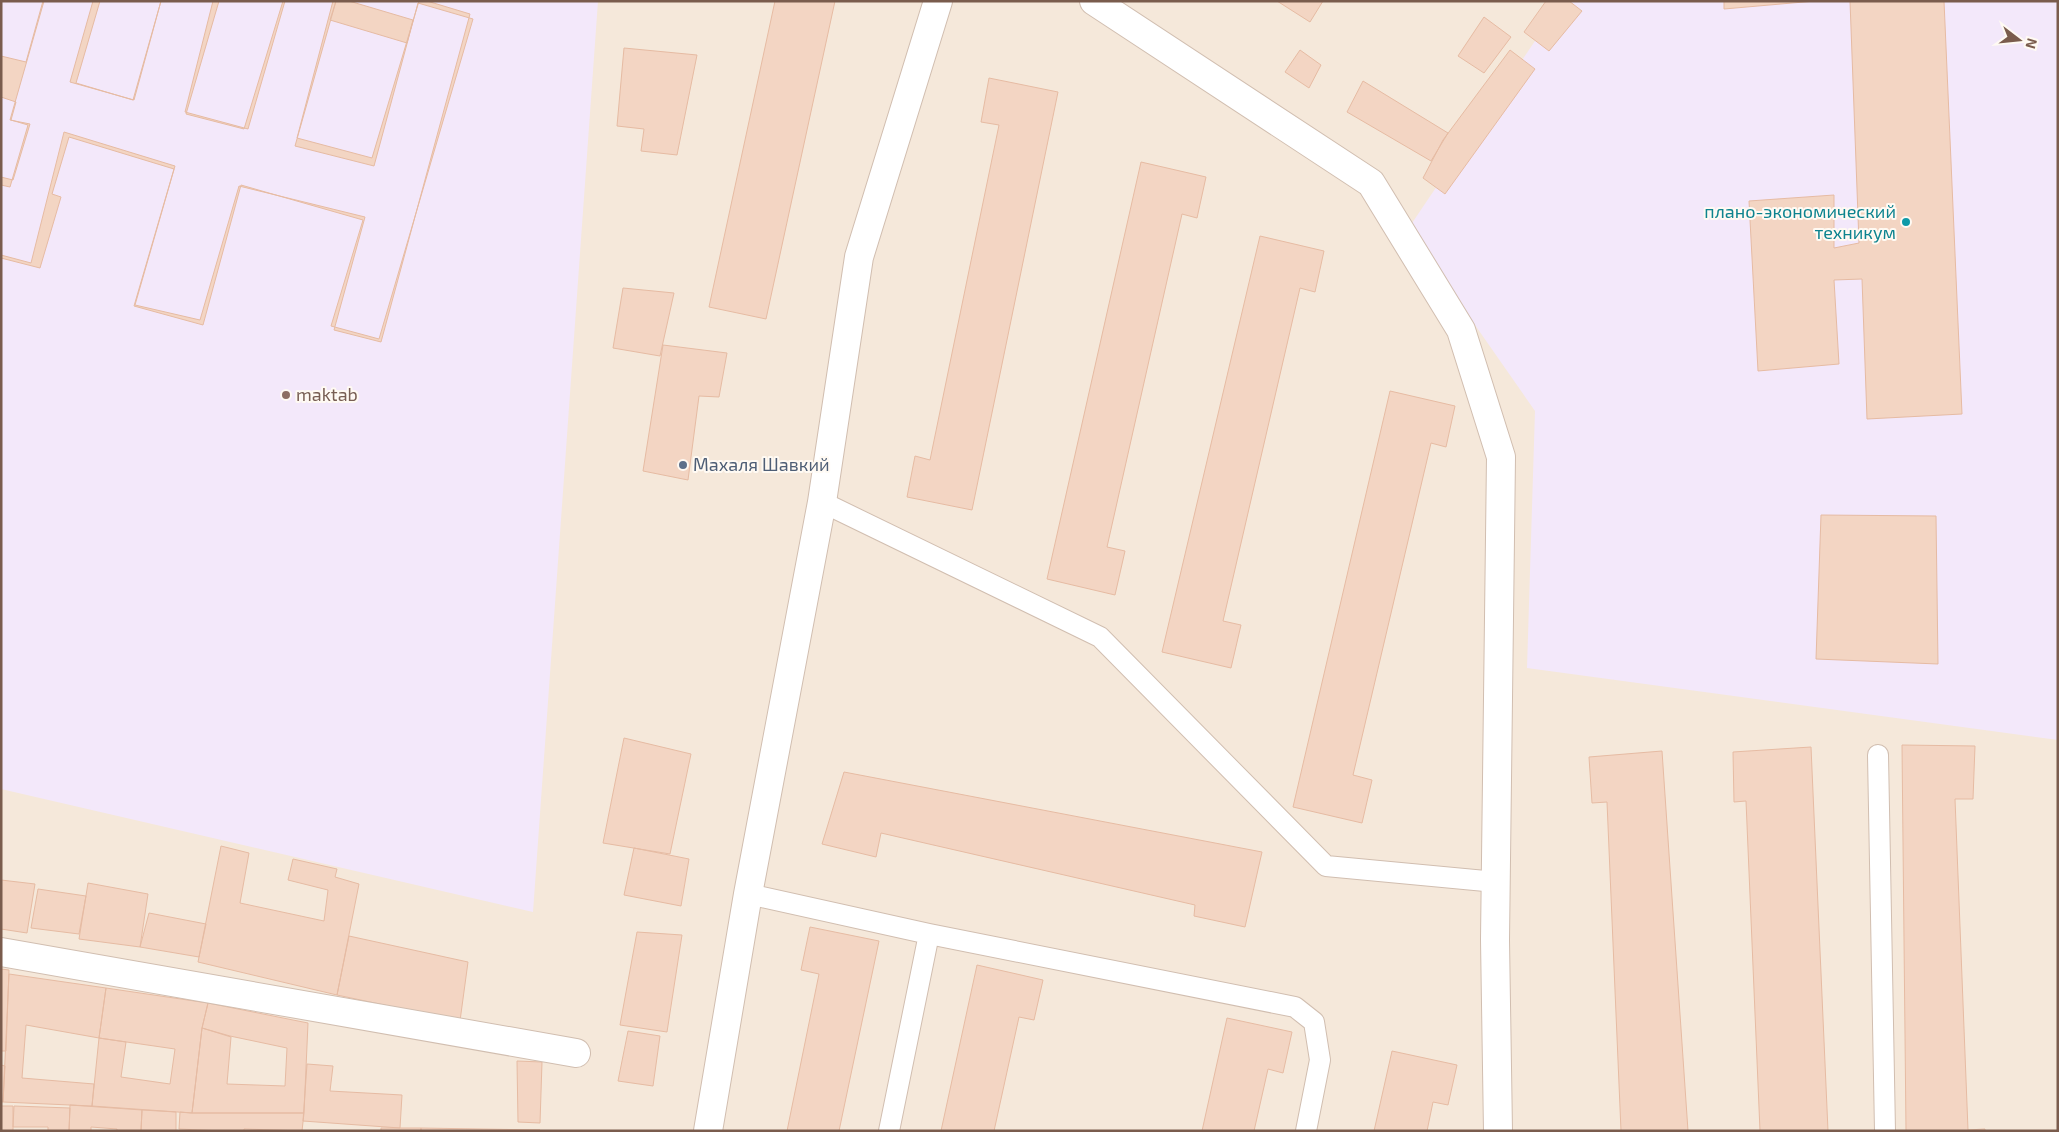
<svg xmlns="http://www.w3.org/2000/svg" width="2059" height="1132" font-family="'Exo 2',sans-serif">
<rect width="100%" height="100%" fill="#fdf6ec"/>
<!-- residential -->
<path fill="#f5e8da" d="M 1,1 L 2058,1 L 2058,1131 L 1,1131 Z"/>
<!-- education -->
<path fill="#f3e8fa" d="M 1,1 L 598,1 L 533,912 L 1,789 Z
M 1562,1 L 2058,1 L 2058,740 L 1527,668 L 1535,411 L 1408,229 Z"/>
<!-- building -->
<path fill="#f3d5c3" stroke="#e6bba3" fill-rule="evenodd" d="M 43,1 L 100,1 L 76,83 L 133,100 L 161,1 L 219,1 L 186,114 L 244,129 L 283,1 L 336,1 L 295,146 L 374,166 L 418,3 L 473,19 L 379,339 L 331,326 L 363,220 L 241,185 L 203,325 L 134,306 L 174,169 L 69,137 L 52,194 L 61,197 L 40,268 L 1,258 L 1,185 L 10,187 L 28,125 L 11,120 L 16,102 L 1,97 L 1,56 L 26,62 Z
M 44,1 L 93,1 L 70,82 L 134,100 L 161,1 L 213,1 L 185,112 L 248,129 L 285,1 L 333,1 L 297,138 L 372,158 L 419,1 L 427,1 L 470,14 L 381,342 L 334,330 L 365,217 L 239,186 L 200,320 L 135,305 L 175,166 L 64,132 L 31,263 L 1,255 L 1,177 L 13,180 L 30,124 L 10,120 Z
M 336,1 L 349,1 L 413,20 L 407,43 L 330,20 Z
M 775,1 L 835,1 L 766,319 L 709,307 Z
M 1277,1 L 1323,1 L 1310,22 Z
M 1546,1 L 1569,1 L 1582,11 L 1549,51 L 1524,32 Z
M 1724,1 L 1815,1 L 1724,9 Z
M 1850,1 L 1944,1 L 1962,414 L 1867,419 L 1862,279 L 1834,280 L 1839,364 L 1758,371 L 1749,201 L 1834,195 L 1834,248 L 1859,243 Z
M 1484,17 L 1511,37 L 1484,73 L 1458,56 Z
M 624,48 L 697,55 L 677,155 L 641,151 L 644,129 L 617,126 Z
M 1300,50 L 1321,65 L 1309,88 L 1285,72 Z
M 1510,50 L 1535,69 L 1445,194 L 1423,178 L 1443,140 Z
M 989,78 L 1058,92 L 972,510 L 907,497 L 915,456 L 930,460 L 999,125 L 981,122 Z
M 1363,81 L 1448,133 L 1431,161 L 1347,112 Z
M 1141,162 L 1206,177 L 1197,218 L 1182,214 L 1107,547 L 1125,551 L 1115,595 L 1047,579 Z
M 1260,236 L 1324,251 L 1315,292 L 1300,288 L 1223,621 L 1241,625 L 1231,668 L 1162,652 Z
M 623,288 L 674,293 L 660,356 L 613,348 Z
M 663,345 L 727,353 L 719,397 L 699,396 L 688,480 L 643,471 Z
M 1390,391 L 1455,406 L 1446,447 L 1431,443 L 1353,775 L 1372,780 L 1362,823 L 1293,807 Z
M 1821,515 L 1936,516 L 1938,664 L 1816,659 Z
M 624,738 L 691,754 L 670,854 L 603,843 Z
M 1902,745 L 1975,746 L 1973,799 L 1955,799 L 1968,1130 L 1985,1129 L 1985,1131 L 1906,1131 Z
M 1811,747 L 1828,1131 L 1760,1131 L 1746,801 L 1734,802 L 1733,752 Z
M 1662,751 L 1688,1131 L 1621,1131 L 1607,802 L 1592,803 L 1589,757 Z
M 844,772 L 1262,852 L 1245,927 L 1194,916 L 1195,905 L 881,833 L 876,857 L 822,844 Z
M 221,846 L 249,853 L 240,903 L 324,921 L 328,890 L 288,880 L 293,859 L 337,869 L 335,877 L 359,884 L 337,995 L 198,962 Z
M 634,848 L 689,859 L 681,906 L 624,895 Z
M 1,880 L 35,884 L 27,933 L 1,929 Z
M 88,883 L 148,894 L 140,947 L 79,939 Z
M 38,889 L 86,896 L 79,934 L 31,928 Z
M 149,913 L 206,924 L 199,957 L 140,947 Z
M 810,927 L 879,941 L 839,1131 L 787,1131 L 819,974 L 801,970 Z
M 637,932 L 682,935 L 667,1032 L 620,1025 Z
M 349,936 L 468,962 L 460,1021 L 337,995 Z
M 977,965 L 1043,980 L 1034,1020 L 1019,1017 L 994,1131 L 941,1131 Z
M 1,969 L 9,970 L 6,1051 L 1,1051 Z
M 9,974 L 106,988 L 99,1038 L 26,1025 L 22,1078 L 94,1084 L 92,1106 L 3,1102 Z
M 106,988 L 208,1003 L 202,1028 L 192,1113 L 92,1106 L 99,1038 L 126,1042 L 121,1077 L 170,1084 L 175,1049 L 99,1038 Z
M 208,1003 L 308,1023 L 304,1113 L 192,1113 L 202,1028 ZM 202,1028 L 230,1036 L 287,1048 L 285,1086 L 227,1084 L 231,1037 Z
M 1227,1018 L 1292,1032 L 1283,1073 L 1268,1069 L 1254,1131 L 1202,1131 Z
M 628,1031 L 660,1036 L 653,1086 L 618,1081 Z
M 1392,1051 L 1457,1065 L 1448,1105 L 1433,1102 L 1427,1131 L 1374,1131 Z
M 517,1061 L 542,1062 L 540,1123 L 518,1122 Z
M 307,1064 L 333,1066 L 330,1091 L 402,1095 L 400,1128 L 303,1121 Z
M 1,1065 L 5,1066 L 3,1102 L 1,1102 Z
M 70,1105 L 142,1110 L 141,1131 L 117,1131 L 117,1129 L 91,1127 L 91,1131 L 69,1131 Z
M 1,1106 L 13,1106 L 13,1131 L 1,1131 Z
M 14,1106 L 70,1108 L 69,1131 L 48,1131 L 48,1127 L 13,1127 Z
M 142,1110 L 176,1112 L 176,1131 L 141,1131 Z
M 180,1112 L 192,1113 L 304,1113 L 302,1131 L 244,1129 L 244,1131 L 222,1131 L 179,1129 Z
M 381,1128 L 421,1128 L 421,1131 L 381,1131 Z
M 421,1128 L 540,1130 L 421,1131 Z"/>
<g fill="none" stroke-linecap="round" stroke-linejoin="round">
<!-- service casing -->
<g stroke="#d1beb0" stroke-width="22">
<path id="service" d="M 822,502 L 1100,637 L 1326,866 L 1496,882
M 1878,755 L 1885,1131
M 748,894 L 929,934 L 1295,1007 L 1314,1022 L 1320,1060 L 1306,1131
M 889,1131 L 929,934"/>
</g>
<!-- minor casing -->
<g stroke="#d1beb0" stroke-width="30">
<path id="minor" d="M 1094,1 L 1371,183 L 1461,330 L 1501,457 L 1495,940 L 1498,1131
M 1,952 L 576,1053
M 708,1131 L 748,894 L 822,502 L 859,257 L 938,1"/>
</g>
<!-- service -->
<use href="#service" stroke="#fff" stroke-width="20"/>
<!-- minor -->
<use href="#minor" stroke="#fff" stroke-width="28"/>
</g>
<!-- markers -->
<circle fill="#0f9aa8" stroke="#fffaf3" stroke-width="2" cx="1906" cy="222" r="5"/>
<circle fill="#8d6e63" stroke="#fffaf3" stroke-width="2" cx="286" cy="395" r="5"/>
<circle fill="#5c6f8a" stroke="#fffaf3" stroke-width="2" cx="683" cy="465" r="5"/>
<g text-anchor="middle" stroke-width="4" stroke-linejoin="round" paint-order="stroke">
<!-- culture labels -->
<g font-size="18" fill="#0d838f" stroke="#fffaf3" text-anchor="end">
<text x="1896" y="218">плано-экономический<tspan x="1896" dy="21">техникум</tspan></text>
</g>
<!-- education labels -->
<g font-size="18" fill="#785e54" stroke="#fffaf3" text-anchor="start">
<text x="296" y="401">maktab</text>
</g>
<!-- service labels -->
<g font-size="18" fill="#4e5e75" stroke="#fffaf3" text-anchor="start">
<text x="693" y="471">Махаля Шавкий</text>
</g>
</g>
<!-- border -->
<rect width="2059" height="1132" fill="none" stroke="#7a5c4d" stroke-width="5"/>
<!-- north arrow -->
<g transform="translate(2019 40) rotate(106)" stroke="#fffaf3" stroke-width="4" paint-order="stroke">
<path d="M0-4L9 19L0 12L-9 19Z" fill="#7a5c4d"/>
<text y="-8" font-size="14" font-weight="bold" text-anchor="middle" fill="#7a5c4d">N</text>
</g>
</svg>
